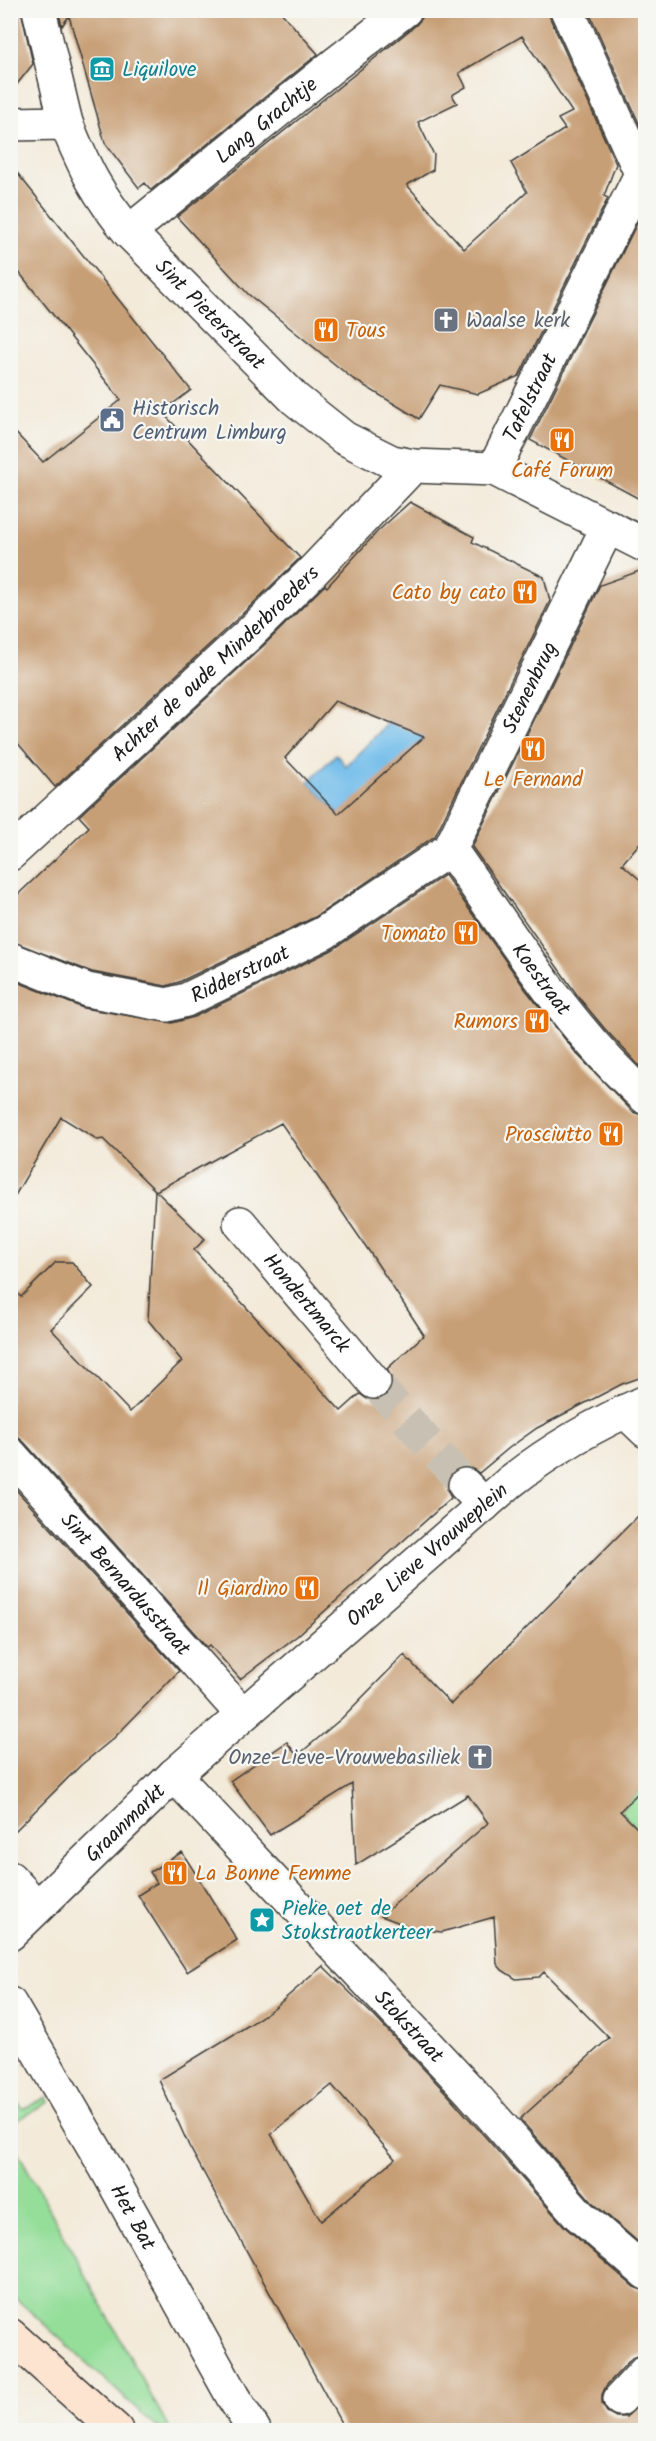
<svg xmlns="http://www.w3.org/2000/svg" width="656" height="2441" font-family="Kalam,sans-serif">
<rect width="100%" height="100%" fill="#f6f6f2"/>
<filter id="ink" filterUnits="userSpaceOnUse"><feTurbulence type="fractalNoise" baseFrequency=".0167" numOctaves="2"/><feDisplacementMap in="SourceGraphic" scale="12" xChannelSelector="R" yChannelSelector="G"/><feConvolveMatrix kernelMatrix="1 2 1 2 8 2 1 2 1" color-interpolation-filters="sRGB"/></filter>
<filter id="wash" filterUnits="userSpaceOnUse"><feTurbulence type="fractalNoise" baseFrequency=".008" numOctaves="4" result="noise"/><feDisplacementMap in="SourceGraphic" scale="24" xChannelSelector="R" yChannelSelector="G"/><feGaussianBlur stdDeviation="1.35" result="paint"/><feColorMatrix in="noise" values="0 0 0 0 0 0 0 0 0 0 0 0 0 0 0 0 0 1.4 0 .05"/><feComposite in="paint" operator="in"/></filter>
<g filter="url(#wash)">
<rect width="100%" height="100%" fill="#f3ead9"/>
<!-- green -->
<path fill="#94de9a" stroke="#587d5b" stroke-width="1.5" d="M 645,1786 L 645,1836 L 620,1811 Z
M 11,2094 L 23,2109 L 47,2097 L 49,2102 L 11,2124 Z
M 11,2139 L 170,2430 L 160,2430 L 11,2294 Z"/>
<!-- water -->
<path fill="#70bcea" stroke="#466c83" stroke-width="1.5" d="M 399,712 L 439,729 L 339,814 L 308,782 L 336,754 L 346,766 Z"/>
<g id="blocks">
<!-- building -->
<path fill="#c79f76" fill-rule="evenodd" d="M 10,10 L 21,10 L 33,64 L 10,93 Z
M 58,10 L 279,10 L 318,54 L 151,190 L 145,183 L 139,188 L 105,143 L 69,16 L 62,26 Z
M 423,10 L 549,10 L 550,18 L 616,164 L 604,196 L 608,198 L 519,376 L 478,394 L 440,385 L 419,419 L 353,379 L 248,294 L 177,217 L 416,25 L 422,18 ZM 522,36 L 572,112 L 558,119 L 565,129 L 511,163 L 527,192 L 464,249 L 407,185 L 433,170 L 434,155 L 418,122 L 457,103 L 452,95 L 466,87 L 459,73 Z
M 588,10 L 645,10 L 645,129 L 643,132 Z
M 10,164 L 191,390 L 162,412 L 300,558 L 236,620 L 55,787 L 10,734 L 10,427 L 43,462 L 121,400 L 10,261 Z
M 641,215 L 645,217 L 645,502 L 530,440 Z
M 410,502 L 474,537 L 472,542 L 544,577 L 550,601 L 435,836 L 315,917 L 179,982 L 166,986 L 92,972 L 10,941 L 10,902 L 89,827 L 79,816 L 262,647 L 325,585 L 327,587 L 378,531 ZM 335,701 L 424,737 L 338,814 L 285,758 Z
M 645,569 L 645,837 L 622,864 L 645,884 L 645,1072 L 605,1029 L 580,999 L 472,847 L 600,585 Z
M 445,875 L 526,990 L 576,1053 L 633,1112 L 645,1116 L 645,1376 L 622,1384 L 537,1428 L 509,1448 L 479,1473 L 470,1467 L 460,1467 L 453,1471 L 447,1480 L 447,1490 L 451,1498 L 297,1636 L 240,1679 L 210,1645 L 207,1647 L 24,1442 L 16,1436 L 10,1436 L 10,1286 L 21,1297 L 56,1262 L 72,1262 L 93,1287 L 51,1329 L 130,1412 L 182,1361 L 148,1320 L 155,1190 L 205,1239 L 194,1250 L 341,1411 L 360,1394 L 367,1399 L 377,1400 L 386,1396 L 391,1389 L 392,1379 L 387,1369 L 424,1335 L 371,1254 L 281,1123 L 156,1191 L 103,1139 L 98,1140 L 61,1117 L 10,1204 L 10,979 L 83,1008 L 172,1023 L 194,1017 L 332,950 Z
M 10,1483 L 179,1671 L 114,1738 L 81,1765 L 10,1836 Z
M 645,1509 L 645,1786 L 620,1811 L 645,1836 L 645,2248 L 592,2202 L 520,2119 L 609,2038 L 544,1972 L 539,1977 L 516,1979 L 502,1970 L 497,1964 L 494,1917 L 442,1932 L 416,1929 L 381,1916 L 488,1823 L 468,1795 L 356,1865 L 352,1784 L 270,1835 L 230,1781 L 287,1742 L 297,1756 L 342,1718 L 404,1655 L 451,1704 Z
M 182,1852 L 237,1940 L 187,1972 L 138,1895 L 157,1883 L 150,1872 Z
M 323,1966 L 375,2017 L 449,2096 L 565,2227 L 634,2287 L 645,2291 L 645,2353 L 632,2358 L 606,2386 L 602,2395 L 602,2404 L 607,2412 L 616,2417 L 626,2417 L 645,2399 L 645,2430 L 345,2430 L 189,2146 L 159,2080 L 249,2025 L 274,2008 ZM 332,2085 L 395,2159 L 321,2221 L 271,2134 Z"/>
</g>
</g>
<g filter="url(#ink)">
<use href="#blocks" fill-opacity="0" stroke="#3c3b38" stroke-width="1.5"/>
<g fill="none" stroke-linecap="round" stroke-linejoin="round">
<!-- pedestrian-tunnel -->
<path stroke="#c8c1b3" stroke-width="33" stroke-dasharray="33 16" stroke-linecap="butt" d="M 374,1382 L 465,1485"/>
<!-- pedestrian casing -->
<g stroke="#3c3b38" stroke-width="36">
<g id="pedestrian">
<path d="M 567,10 L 640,171"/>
<path id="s1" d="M 129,232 L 334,65 L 405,10"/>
<path id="s2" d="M 494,469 L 646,164"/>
<path id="s3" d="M 450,849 L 608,526"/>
<path id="s4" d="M 450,849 C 511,934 567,1028 646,1098"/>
<path id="s5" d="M 10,959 L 87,990 L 167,1005 L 186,1000 L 324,933 L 450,849"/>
<path id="s6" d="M 240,1223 L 374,1382"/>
<path d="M 625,1411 L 646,1431"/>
<path id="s7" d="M 10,1454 L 242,1714"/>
<path d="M 465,1485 L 484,1505"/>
<path id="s8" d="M 174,1775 L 472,2093 L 579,2215 L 646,2273"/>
<path d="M 10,1878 L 37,1907"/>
<path d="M 620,2399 L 646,2371"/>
</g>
</g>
<!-- minor casing -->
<g stroke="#3c3b38" stroke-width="36">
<g id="minor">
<path d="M 39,10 L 66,123"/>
<path id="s9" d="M 10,854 L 249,634 L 312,572 L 413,466"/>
<path id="s10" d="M 10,1934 L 174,1775 L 510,1482 C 552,1449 597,1423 646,1402"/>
<path id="s11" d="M 10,2004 L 106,2168 L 233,2397 L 254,2430"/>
</g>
</g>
<!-- tertiary casing -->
<g stroke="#3c3b38" stroke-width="36">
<g id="tertiary">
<path id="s12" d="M 10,124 L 66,123 C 85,169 97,194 129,232 L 295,399 L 344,438 L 392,462 L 413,466 L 494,469 L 646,546"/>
</g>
</g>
<!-- secondary casing -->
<g stroke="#3c3b38" stroke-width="36">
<path id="secondary" d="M 10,2335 L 116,2430"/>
</g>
<!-- pedestrian -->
<use href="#pedestrian" stroke="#fff" stroke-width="33"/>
<!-- minor -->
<use href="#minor" stroke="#fff" stroke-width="33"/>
<!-- tertiary -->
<use href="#tertiary" stroke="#fff" stroke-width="33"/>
<!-- secondary -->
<use href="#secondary" stroke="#fde4d1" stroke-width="33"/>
</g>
</g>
<!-- icons -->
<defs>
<g id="museum-square" transform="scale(1.35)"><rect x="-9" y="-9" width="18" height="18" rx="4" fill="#0f9aa8" stroke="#f6f6f2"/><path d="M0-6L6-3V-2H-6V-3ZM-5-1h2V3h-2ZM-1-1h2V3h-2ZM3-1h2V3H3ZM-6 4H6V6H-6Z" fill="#fff"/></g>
<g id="church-square" transform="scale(1.35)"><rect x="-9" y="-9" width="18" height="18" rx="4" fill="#6b7280" stroke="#f6f6f2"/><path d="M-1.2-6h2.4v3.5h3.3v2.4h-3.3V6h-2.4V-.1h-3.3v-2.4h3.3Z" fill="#fff"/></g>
<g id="restaurant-square" transform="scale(1.35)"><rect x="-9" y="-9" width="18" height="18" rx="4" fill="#e8710a" stroke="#f6f6f2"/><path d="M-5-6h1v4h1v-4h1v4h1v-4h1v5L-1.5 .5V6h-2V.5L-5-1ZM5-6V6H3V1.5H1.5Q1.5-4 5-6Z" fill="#fff"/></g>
<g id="civic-square" transform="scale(1.35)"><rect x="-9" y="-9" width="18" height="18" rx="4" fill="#5c6f8a" stroke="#f6f6f2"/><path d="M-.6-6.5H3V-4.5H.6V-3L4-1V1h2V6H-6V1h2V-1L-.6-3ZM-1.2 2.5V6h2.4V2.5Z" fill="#fff"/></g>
<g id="sight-square" transform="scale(1.35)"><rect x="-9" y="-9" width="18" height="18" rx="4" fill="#0f9aa8" stroke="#f6f6f2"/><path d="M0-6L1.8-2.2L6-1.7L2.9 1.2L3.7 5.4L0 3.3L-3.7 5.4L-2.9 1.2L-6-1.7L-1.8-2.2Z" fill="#fff"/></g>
</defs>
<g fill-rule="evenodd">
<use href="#museum-square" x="102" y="69"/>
<use href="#church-square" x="446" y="320"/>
<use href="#restaurant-square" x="326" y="330"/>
<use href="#civic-square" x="112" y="420"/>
<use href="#restaurant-square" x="562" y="440"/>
<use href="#restaurant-square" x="525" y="592"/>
<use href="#restaurant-square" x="533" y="749"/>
<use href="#restaurant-square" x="466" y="933"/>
<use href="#restaurant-square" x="537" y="1021"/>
<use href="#restaurant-square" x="611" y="1134"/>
<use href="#restaurant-square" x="307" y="1588"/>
<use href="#church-square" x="480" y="1757"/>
<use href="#restaurant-square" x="175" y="1873"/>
<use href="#sight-square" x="262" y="1920"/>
</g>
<g text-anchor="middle" stroke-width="4.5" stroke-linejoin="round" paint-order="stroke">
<!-- culture labels -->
<g font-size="21" fill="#0d838f" stroke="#f6f6f2" text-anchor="start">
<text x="122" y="76">Liquilove</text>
<text x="282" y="1915">Pieke oet de<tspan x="282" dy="24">Stokstraotkerteer</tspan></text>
</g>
<!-- street labels -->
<g font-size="21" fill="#1c1c1c" stroke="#f6f6f2">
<text dy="7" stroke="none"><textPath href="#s1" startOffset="177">Lang Grachtje</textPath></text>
<text dy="7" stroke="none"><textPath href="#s12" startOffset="298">Sint Pieterstraat</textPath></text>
<text dy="7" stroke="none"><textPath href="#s2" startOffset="80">Tafelstraat</textPath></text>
<text dy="7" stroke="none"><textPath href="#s9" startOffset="280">Achter de oude Minderbroeders</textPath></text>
<text dy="7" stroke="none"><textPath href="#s3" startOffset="180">Stenenbrug</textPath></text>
<text dy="7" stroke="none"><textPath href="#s5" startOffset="244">Ridderstraat</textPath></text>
<text dy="7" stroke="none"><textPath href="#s4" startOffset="159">Koestraat</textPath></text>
<text dy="7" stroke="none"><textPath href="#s6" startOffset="104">Hondertmarck</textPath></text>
<text dy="7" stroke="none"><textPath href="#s10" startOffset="564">Onze Lieve Vrouweplein</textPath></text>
<text dy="7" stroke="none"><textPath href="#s7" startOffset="174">Sint Bernardusstraat</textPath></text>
<text dy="7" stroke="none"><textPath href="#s10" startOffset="160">Graanmarkt</textPath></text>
<text dy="7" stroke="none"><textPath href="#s8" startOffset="344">Stokstraat</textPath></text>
<text dy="7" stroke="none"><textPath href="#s11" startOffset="246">Het Bat</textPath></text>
</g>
<!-- worship labels -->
<g font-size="21" fill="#5b616d" stroke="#f6f6f2" text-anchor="start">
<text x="466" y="327">Waalse kerk</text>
<text x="460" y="1764" text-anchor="end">Onze-Lieve-Vrouwebasiliek</text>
</g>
<!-- food labels -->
<g font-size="21" fill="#c56008" stroke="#f6f6f2" text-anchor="end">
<text x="346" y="337" text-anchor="start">Tous</text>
<text x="562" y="477" text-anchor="middle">Café Forum</text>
<text x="506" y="599">Cato by cato</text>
<text x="533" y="786" text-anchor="middle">Le Fernand</text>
<text x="446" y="940">Tomato</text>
<text x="518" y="1028">Rumors</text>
<text x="592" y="1141">Prosciutto</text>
<text x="288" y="1595">Il Giardino</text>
<text x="195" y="1880" text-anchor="start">La Bonne Femme</text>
</g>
<!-- service labels -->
<g font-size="21" fill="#4e5e75" stroke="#f6f6f2" text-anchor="start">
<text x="132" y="415">Historisch<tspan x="132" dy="24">Centrum Limburg</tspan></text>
</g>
</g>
<!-- margin -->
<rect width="656" height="2441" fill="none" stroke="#f6f6f2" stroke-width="36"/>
</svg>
